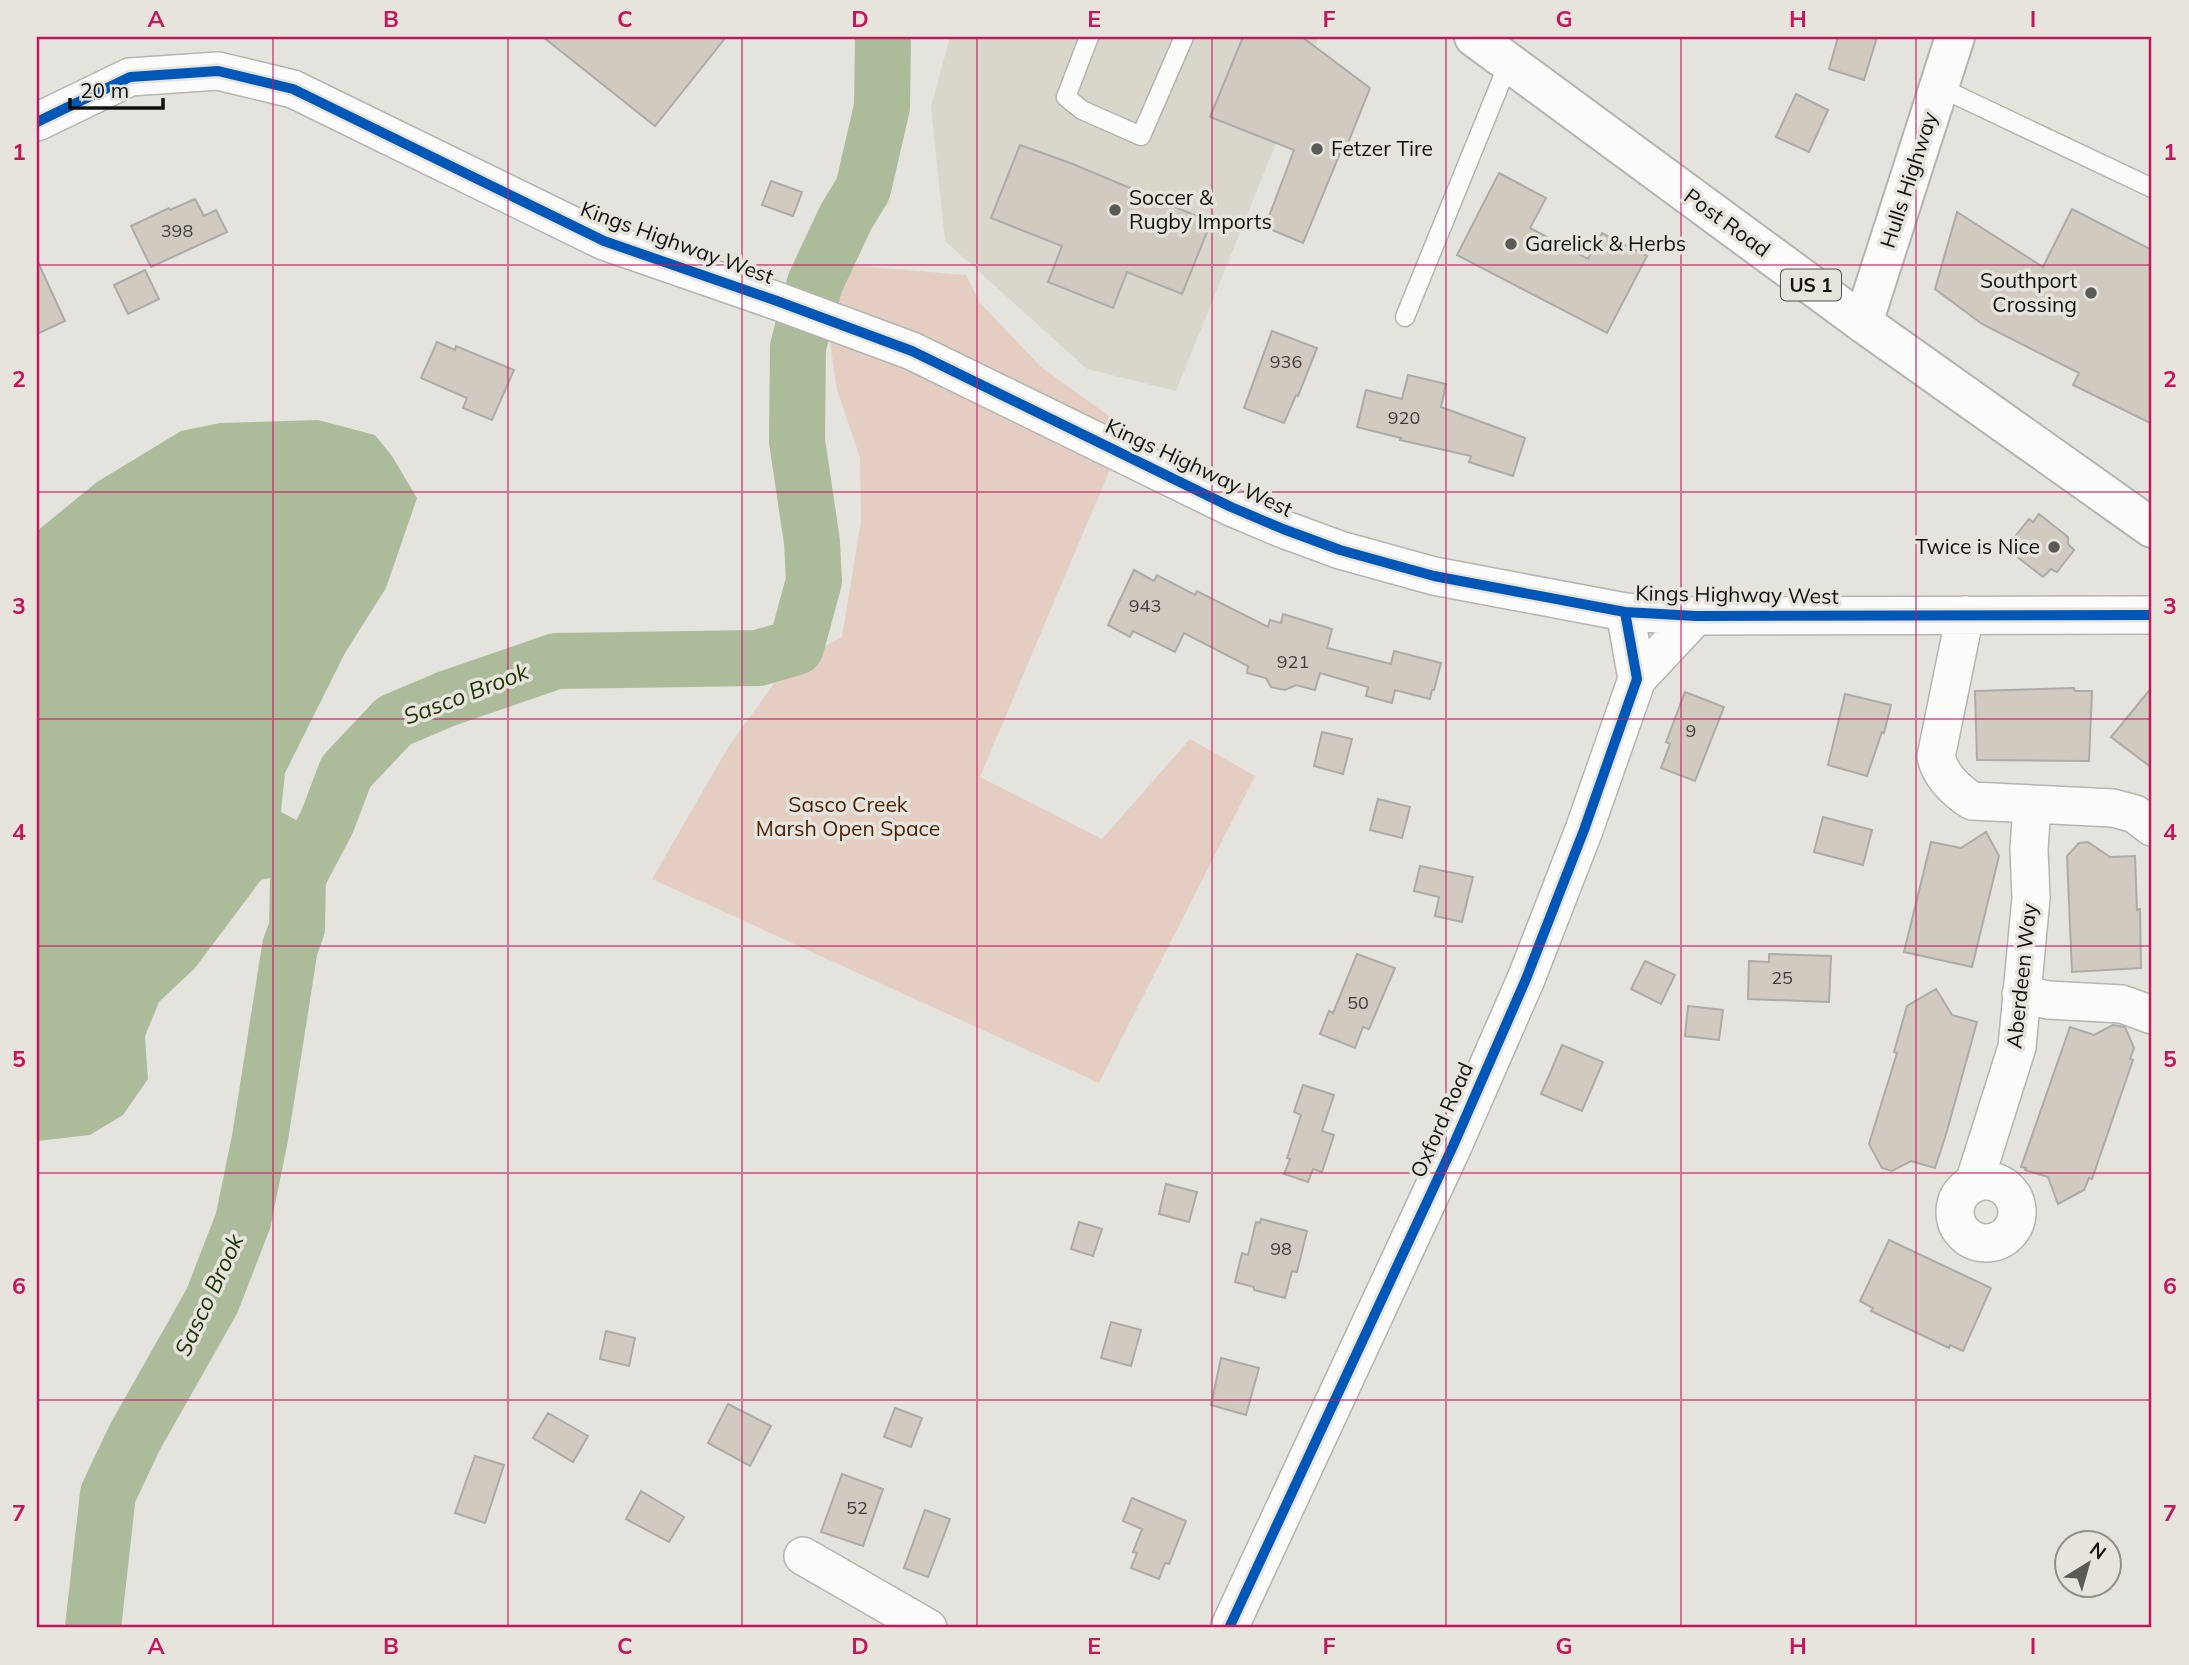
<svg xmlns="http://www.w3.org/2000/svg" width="2189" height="1665" font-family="Mulish,sans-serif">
<rect width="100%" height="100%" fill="#e4e3de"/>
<!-- built -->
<path fill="#d9d6cc" d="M 950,37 L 1319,37 L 1176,391 L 1087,369 L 945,241 L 931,107 Z"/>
<!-- green -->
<path fill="#e3cec1" d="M 844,265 L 966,275 L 980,303 L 1041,367 L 1127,429 L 980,777 L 1102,839 L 1190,739 L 1255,776 L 1099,1083 L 652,879 L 729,746 L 786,667 L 842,637 L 861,521 L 860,457 L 837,390 L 830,342 Z"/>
<!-- water -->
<path fill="#acbc9b" d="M 318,420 L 375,435 L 392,456 L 417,498 L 386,588 L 345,653 L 285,773 L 281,812 L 298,821 L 278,876 L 261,880 L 195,968 L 159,1002 L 145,1036 L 148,1079 L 123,1115 L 90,1135 L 37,1141 L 37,531 L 97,482 L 181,431 L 220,423 Z"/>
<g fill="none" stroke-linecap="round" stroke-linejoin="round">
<!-- river -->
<path stroke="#acbc9b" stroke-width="56" d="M 93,1628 L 108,1494 L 135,1437 L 212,1301 L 243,1221 L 260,1138 L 290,947 L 297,928 L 298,877 L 327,822 L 346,772 L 394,721 L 446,699 L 556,661 L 758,658 L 796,647 L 814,581 L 812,542 L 797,441 L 798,347 L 815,283 L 846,217 L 863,189 L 882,107 L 883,37"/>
</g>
<!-- building -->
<path fill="#d1cac0" stroke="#acaba8" stroke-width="2" d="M 543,37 L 726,37 L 655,126 Z
M 1243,37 L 1302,37 L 1370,88 L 1348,143 L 1345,141 L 1303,243 L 1265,227 L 1294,150 L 1210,117 Z
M 1838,37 L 1877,37 L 1864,80 L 1829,69 Z
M 1796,94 L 1828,110 L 1809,152 L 1776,137 Z
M 1020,145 L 1073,164 L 1211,222 L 1182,294 L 1127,272 L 1113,308 L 1048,282 L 1062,246 L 991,218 Z
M 1499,173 L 1546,198 L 1530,228 L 1588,259 L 1602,233 L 1647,256 L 1607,333 L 1457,255 Z
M 771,181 L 802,192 L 793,216 L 762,205 Z
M 195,199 L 204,216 L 216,210 L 227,232 L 151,267 L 131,226 L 169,208 L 170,210 Z
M 2072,209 L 2152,250 L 2152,424 L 2073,385 L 2079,373 L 1982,324 L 1935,289 L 1957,212 L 2043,267 Z
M 37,260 L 65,321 L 37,334 Z
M 145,270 L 159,299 L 128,314 L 114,285 Z
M 1272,331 L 1317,348 L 1298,396 L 1296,395 L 1284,423 L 1244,408 Z
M 437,342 L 455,350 L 456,346 L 514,370 L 492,420 L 463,408 L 467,398 L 421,378 Z
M 1408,375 L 1446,384 L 1441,407 L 1525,438 L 1513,476 L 1469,462 L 1471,456 L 1400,440 L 1401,438 L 1357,427 L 1366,390 L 1402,399 Z
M 2039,514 L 2068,537 L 2068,544 L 2074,550 L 2057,572 L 2051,569 L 2043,577 L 2006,548 L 2029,519 L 2033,522 Z
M 1134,570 L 1154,581 L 1157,575 L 1195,595 L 1197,591 L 1268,627 L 1270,620 L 1281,623 L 1283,614 L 1332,629 L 1327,648 L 1391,664 L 1394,651 L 1441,663 L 1434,690 L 1432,690 L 1430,699 L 1395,690 L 1392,703 L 1366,696 L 1368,687 L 1320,673 L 1315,690 L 1296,685 L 1285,690 L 1271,687 L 1266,678 L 1247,673 L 1248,666 L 1184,633 L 1175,652 L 1133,631 L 1130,637 L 1108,625 Z
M 2152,687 L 2152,768 L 2111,737 Z
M 2074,688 L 2075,691 L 2092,691 L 2089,761 L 1977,760 L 1975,691 Z
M 1685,692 L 1724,707 L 1695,781 L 1661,768 L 1670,744 L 1666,742 Z
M 1845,694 L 1891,705 L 1884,733 L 1882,732 L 1867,776 L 1828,765 Z
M 1322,732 L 1352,739 L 1343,774 L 1314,766 Z
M 1378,799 L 1410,807 L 1402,838 L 1370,830 Z
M 1823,817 L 1872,830 L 1863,865 L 1814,852 Z
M 1986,832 L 1999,856 L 1972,967 L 1904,952 L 1931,842 L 1961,848 Z
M 2088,842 L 2110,857 L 2135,856 L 2137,910 L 2140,909 L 2141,968 L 2072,972 L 2067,856 L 2079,843 Z
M 1420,866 L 1473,877 L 1462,922 L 1435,916 L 1439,897 L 1414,891 Z
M 1357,954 L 1395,968 L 1369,1029 L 1363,1027 L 1355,1048 L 1320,1034 L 1329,1011 L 1333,1013 Z
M 1769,954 L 1831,956 L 1829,1002 L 1748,999 L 1749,961 L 1769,962 Z
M 1645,961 L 1675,975 L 1661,1004 L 1631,989 Z
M 1936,989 L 1952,1015 L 1977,1022 L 1947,1131 L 1935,1168 L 1911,1161 L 1892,1171 L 1882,1168 L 1869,1144 L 1897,1053 L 1894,1052 L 1907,1006 Z
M 1688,1006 L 1723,1010 L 1719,1040 L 1685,1036 Z
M 2113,1025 L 2125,1027 L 2134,1048 L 2130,1059 L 2133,1060 L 2092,1179 L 2089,1178 L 2084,1190 L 2058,1204 L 2048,1177 L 2025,1170 L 2026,1168 L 2021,1167 L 2070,1027 L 2094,1035 Z
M 1562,1045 L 1603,1062 L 1582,1111 L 1541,1094 Z
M 1303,1085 L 1334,1095 L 1322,1131 L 1334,1135 L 1322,1172 L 1313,1169 L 1308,1182 L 1284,1174 L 1290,1159 L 1287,1158 L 1301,1115 L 1294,1112 Z
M 1166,1184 L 1197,1192 L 1189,1222 L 1159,1214 Z
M 1261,1219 L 1307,1231 L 1297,1272 L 1292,1271 L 1285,1298 L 1254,1290 L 1254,1287 L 1235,1282 L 1242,1253 L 1248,1255 L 1256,1222 L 1260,1223 Z
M 1079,1222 L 1102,1229 L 1093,1256 L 1071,1249 Z
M 1889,1240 L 1991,1288 L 1963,1351 L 1950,1345 L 1949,1348 L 1871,1311 L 1873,1308 L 1860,1301 Z
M 1111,1322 L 1141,1330 L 1131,1366 L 1101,1358 Z
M 606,1331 L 635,1338 L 629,1366 L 600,1359 Z
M 1221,1358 L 1259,1368 L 1246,1415 L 1211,1405 Z
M 728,1404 L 771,1426 L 750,1466 L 708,1443 Z
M 895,1408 L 922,1418 L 911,1447 L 884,1437 Z
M 548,1413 L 588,1436 L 573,1462 L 533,1438 Z
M 475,1456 L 504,1465 L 485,1523 L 455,1513 Z
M 842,1474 L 883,1489 L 863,1546 L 821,1532 Z
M 641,1491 L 684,1517 L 669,1542 L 626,1519 Z
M 1132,1498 L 1186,1521 L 1169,1564 L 1165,1563 L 1159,1579 L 1131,1568 L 1137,1553 L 1133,1552 L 1142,1529 L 1123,1521 Z
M 925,1510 L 950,1519 L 928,1577 L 904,1568 Z"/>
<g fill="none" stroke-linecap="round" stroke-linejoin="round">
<!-- lane casing -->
<g stroke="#b5b4b0" stroke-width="21">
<path id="lane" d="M 1089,37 L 1066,97 L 1082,110 L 1141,136 L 1184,37
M 1939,87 L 2152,188
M 1405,317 L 1509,62"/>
</g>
<!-- street casing -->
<g stroke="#b5b4b0" stroke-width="40">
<path id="street" d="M 37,122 L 130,77 L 218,71 L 293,89 L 604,241 L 777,301 L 912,351 L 1231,507 L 1283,529 L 1340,550 L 1434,576 L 1625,612 L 1696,616 L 2152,615
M 1965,615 L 1936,757 C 1941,777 1955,790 1972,801 L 2113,808 L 2135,814 L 2152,827
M 1637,679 L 1696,616
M 2021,994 L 2048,1000 L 2122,1004 L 2152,1015
M1955 1212a31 31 0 1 1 62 0a31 31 0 1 1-62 0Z
M 1974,1183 L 2017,1047 L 2031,898 L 2029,849 L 2032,805
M 803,1556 L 928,1628
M 1229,1628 L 1453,1146 L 1526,979 L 1584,830 L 1637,679 L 1625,612"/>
</g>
<!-- secondary casing -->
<g stroke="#b5b4b0" stroke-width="42">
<path id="secondary" d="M 1863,323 L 1955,37"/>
</g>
<!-- primary casing -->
<g stroke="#b5b4b0" stroke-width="42">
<path id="primary" d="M 1474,37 L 1863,323 L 2152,528"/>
</g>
<!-- lane -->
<use href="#lane" stroke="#fbfbfa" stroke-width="18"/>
<!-- street -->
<use href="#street" stroke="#fbfbfa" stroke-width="37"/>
<!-- secondary -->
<use href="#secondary" stroke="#fbfbfa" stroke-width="38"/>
<!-- primary -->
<use href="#primary" stroke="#fbfbfa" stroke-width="38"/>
<!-- cycleway casing -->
<g stroke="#e6e4dc" stroke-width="15">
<path id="cycleway" d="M 37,122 L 130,77 L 218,71 L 293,89 L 604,241 L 777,301 L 912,351 L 1231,507 L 1283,529 L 1340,550 L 1434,576 L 1625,612 L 1696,616 L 2152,615
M 1229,1628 L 1453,1146 L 1526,979 L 1584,830 L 1637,679 L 1625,612"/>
</g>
<!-- cycleway -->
<use href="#cycleway" stroke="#0057b8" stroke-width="10"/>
</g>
<!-- grid -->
<path fill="none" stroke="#c2185b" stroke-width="2" stroke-opacity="0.55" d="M 273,37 L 273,1628M 508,37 L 508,1628M 742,37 L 742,1628M 977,37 L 977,1628M 1212,37 L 1212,1628M 1446,37 L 1446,1628M 1681,37 L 1681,1628M 1916,37 L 1916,1628M 37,265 L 2152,265M 37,492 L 2152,492M 37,719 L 2152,719M 37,946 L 2152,946M 37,1173 L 2152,1173M 37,1400 L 2152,1400"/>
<!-- markers -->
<g fill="#5b5a57" stroke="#e6e4dc" stroke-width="2.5">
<circle cx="1317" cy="149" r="7"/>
<circle cx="1115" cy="210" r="7"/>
<circle cx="1511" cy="244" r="7"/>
<circle cx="2091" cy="293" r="7"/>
<circle cx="2054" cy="547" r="7"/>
</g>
<g text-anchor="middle" stroke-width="7" stroke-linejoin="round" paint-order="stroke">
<!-- number labels -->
<g font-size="18" fill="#413e3a">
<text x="177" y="237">398</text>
<text x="1286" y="368">936</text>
<text x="1404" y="424">920</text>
<text x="1145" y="612">943</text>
<text x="1293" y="668">921</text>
<text x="1691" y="737">9</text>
<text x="1782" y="984">25</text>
<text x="1358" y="1009">50</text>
<text x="1281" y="1255">98</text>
<text x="857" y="1514">52</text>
</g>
<!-- shield labels -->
<rect fill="#e6e4dc" stroke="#51504c" stroke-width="2" x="1781" y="269.5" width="60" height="31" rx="5"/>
<g font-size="19" font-weight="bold" fill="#11100e">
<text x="1811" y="292">US 1</text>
</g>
<!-- poi labels -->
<g font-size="21" fill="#11100e" stroke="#e6e4dc" text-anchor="start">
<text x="1331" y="156">Fetzer Tire</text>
<text x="1129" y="205">Soccer &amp;<tspan x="1129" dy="24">Rugby Imports</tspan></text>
<text x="1525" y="251">Garelick &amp; Herbs</text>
<text x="2077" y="288" text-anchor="end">Southport<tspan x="2077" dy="24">Crossing</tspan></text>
<text x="2040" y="554" text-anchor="end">Twice is Nice</text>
</g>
<!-- street labels -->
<g font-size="21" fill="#11100e" stroke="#e6e4dc">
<text transform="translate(1909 180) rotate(-72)" y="7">Hulls Highway</text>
<text transform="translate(1727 223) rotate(36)" y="7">Post Road</text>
<text transform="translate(677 243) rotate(20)" y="7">Kings Highway West</text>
<text transform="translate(1199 468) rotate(25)" y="7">Kings Highway West</text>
<text transform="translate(1737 595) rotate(1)" y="7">Kings Highway West</text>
<text transform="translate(2022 976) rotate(-84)" y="7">Aberdeen Way</text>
<text transform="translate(1442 1120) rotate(-66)" y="7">Oxford Road</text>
</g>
<!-- park labels -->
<g font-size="21" fill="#4a1e01" stroke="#e6e4dc">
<text x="848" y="812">Sasco Creek<tspan x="848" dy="24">Marsh Open Space</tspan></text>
</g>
<!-- water labels -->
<g font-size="23" font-style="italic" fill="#1d3200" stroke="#e6e4dc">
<text transform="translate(466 694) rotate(-21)" y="8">Sasco Brook</text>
<text transform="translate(209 1295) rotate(-65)" y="8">Sasco Brook</text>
</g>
</g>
<!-- border -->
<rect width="2189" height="1665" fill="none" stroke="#e6e4dc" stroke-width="77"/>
<!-- north arrow -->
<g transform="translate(2088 1564) rotate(37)"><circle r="33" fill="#e6e4dc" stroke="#918f8a" stroke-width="2"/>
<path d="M0-5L12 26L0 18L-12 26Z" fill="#5b5a57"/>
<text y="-10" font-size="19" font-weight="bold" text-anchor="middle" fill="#11100e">N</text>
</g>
<!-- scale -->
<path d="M70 98v10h93v-10" fill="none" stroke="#11100e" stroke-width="3.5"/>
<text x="80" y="98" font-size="21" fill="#11100e" stroke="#e6e4dc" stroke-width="5" paint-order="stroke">20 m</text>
<rect x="38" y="38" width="2112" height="1588" fill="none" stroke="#c2185b" stroke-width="2.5"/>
<g font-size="23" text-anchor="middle" font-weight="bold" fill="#c2185b">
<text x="156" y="27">A</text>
<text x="391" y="27">B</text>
<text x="625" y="27">C</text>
<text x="860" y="27">D</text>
<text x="1094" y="27">E</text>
<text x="1329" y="27">F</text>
<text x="1564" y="27">G</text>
<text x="1798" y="27">H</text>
<text x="2033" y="27">I</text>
<text x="19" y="160">1</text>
<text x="2170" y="160">1</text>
<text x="19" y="387">2</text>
<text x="2170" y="387">2</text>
<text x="19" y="614">3</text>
<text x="2170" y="614">3</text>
<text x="19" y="840">4</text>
<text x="2170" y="840">4</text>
<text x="19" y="1067">5</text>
<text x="2170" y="1067">5</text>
<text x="19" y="1294">6</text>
<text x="2170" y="1294">6</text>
<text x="19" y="1521">7</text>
<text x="2170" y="1521">7</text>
<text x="156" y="1654">A</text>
<text x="391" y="1654">B</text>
<text x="625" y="1654">C</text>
<text x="860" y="1654">D</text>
<text x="1094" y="1654">E</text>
<text x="1329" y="1654">F</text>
<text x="1564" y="1654">G</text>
<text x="1798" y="1654">H</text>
<text x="2033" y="1654">I</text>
</g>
</svg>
